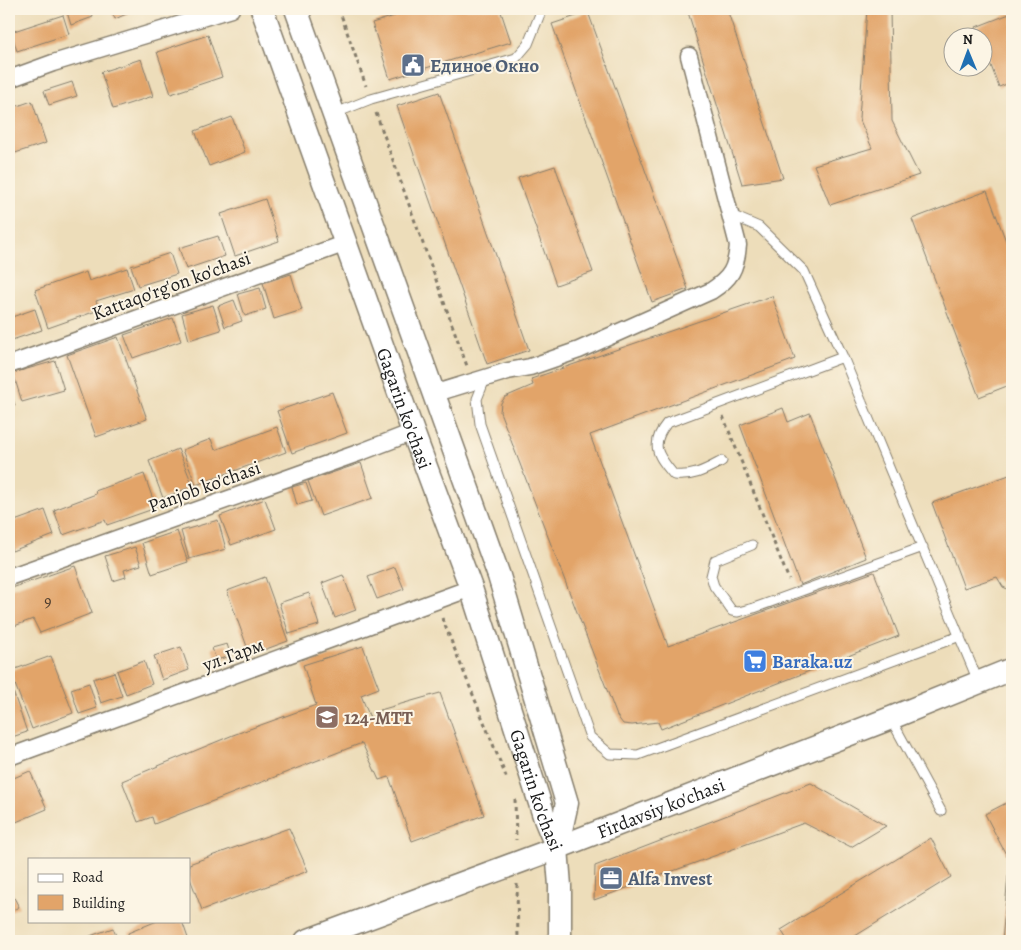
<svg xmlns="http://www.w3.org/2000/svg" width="1021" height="950" font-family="Alegreya,serif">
<rect width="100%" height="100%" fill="#fcf5e5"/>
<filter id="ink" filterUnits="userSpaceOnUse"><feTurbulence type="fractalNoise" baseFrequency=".02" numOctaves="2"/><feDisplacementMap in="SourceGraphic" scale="10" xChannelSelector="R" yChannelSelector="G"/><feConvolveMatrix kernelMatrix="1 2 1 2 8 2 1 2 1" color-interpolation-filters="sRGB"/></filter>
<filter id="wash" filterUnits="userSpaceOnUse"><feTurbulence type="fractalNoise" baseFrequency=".0096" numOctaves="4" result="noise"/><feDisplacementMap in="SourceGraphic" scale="20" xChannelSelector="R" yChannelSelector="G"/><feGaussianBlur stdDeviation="1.12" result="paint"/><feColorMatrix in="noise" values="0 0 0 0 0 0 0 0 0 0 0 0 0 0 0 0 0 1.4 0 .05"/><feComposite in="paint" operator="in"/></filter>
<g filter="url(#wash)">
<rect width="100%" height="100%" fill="#edddba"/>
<g id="blocks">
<!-- building -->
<path fill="#e2a469" d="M 66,9 L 91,9 L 93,17 L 71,25 Z
M 110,9 L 130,9 L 131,12 L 115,19 Z
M 417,9 L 500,9 L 511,42 L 390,79 L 372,23 Z
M 687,9 L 727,9 L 783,178 L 742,184 Z
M 867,9 L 890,9 L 892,121 L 919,175 L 830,205 L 814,165 L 872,148 L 859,118 Z
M 588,12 L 688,289 L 652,302 L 552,24 Z
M 1012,13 L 1012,82 L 999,87 L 984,47 L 984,38 L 980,38 L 976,27 Z
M 63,15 L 69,34 L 17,51 L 11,32 Z
M 208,35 L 222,77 L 171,94 L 157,52 Z
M 141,59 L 153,96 L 113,109 L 101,72 Z
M 72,82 L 77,96 L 49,105 L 44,91 Z
M 439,92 L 529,350 L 487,364 L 397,106 Z
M 32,101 L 46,143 L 9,155 L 9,109 Z
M 232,117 L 245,152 L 209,166 L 195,131 Z
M 555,166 L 593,272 L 556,285 L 518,178 Z
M 987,191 L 1012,257 L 1012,384 L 979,397 L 912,219 Z
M 265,199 L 279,241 L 235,256 L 221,214 Z
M 218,236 L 225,256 L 186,269 L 179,248 Z
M 170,253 L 177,274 L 138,286 L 131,266 Z
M 127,268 L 134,289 L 96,301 L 99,310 L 48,328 L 35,290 L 86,272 L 89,281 Z
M 291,274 L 302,310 L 274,319 L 263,283 Z
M 260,288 L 266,309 L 245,316 L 238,294 Z
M 772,296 L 795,359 L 590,435 L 668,646 L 874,572 L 899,636 L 661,729 L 658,722 L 632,725 L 623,724 L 617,716 L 500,412 L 501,403 L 505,397 L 533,385 L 531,379 Z
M 234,300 L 242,321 L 225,327 L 218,306 Z
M 213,305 L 221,330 L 189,340 L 182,314 Z
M 35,309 L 42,330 L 9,341 L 9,318 Z
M 173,318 L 181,341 L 133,358 L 124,335 Z
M 118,337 L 147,419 L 96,437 L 67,355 Z
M 55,361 L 64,390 L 22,402 L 13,373 Z
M 9,390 L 15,405 L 9,407 Z
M 332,392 L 347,433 L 292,453 L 277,411 Z
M 783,408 L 788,422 L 810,413 L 866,558 L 800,585 L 740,425 Z
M 277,427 L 286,452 L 196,485 L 182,450 L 211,439 L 215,450 Z
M 178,449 L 193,486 L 163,498 L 149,461 Z
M 361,463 L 373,498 L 321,516 L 308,481 Z
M 144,474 L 156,508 L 107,525 L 105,520 L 63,535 L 54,510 L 96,494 L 95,491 Z
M 1012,474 L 1012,591 L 1003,587 L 997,577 L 964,588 L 932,503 Z
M 306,483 L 312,501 L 297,505 L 292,487 Z
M 265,499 L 276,529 L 231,545 L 220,516 Z
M 45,510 L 54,535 L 12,551 L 9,542 L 9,523 Z
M 218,520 L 226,549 L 189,559 L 181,531 Z
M 177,531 L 188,562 L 152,574 L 142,543 Z
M 135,547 L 141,565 L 124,570 L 126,577 L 113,581 L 105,556 Z
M 75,566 L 92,613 L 40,633 L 33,619 L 9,628 L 9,589 Z
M 395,567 L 404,589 L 377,599 L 368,577 Z
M 343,575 L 356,610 L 335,618 L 322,583 Z
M 265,577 L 288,641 L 250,655 L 227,591 Z
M 309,593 L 319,625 L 289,634 L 279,603 Z
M 227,644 L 231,656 L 216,660 L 212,648 Z
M 363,646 L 379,688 L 361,695 L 370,718 L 376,716 L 380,710 L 440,693 L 484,815 L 412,841 L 389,777 L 379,780 L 362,743 L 154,824 L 152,817 L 138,822 L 122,781 L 233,735 L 316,705 L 303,665 Z
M 181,647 L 189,670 L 162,680 L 154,656 Z
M 51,656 L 73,713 L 32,729 L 10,671 Z
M 144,661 L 152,684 L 126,694 L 117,671 Z
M 114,672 L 122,696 L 101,703 L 93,679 Z
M 9,680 L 27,732 L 9,738 Z
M 89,683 L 97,708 L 79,714 L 71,689 Z
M 30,771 L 47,809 L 9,825 L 9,780 Z
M 811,783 L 886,826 L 851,847 L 804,823 L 594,900 L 595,866 Z
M 1012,800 L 1012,866 L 985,814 Z
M 289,828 L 308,871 L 202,910 L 189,876 L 189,864 Z
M 931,838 L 951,877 L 847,941 L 788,941 L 781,930 Z
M 1008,876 L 1012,877 L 1012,941 L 1002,941 Z
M 9,890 L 10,890 L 19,907 L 9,912 Z
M 157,921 L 182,921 L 189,941 L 130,941 L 128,933 Z
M 113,928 L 118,941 L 91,941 L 90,936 Z"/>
</g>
</g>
<g filter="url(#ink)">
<use href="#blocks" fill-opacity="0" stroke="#847c6b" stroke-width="1"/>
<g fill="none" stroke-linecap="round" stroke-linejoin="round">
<!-- lane casing -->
<g stroke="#847c6b" stroke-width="11">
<path id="lane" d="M 333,114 L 371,99 L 516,58 L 528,44 L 542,9
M 731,215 L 759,227 L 804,271 L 843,357 L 978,681
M 485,379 L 477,399 L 480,424 L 590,737 L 610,754 L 638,755 L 960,636
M 722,461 C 705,470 694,477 674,475 C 658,456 649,445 667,423 L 843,357
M 752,545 L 715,560 L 711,576 L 714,586 L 732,611 L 738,612 L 754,608 L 923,547
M 891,719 L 941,811"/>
</g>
<!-- street casing -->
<g stroke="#847c6b" stroke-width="19">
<path id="street" d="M 9,79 L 53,63 L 231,9
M 9,365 L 346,243
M 433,394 L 508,371 L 530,367 L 579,350 L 711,291 C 731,278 736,269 738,245 L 689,56
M 9,577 L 361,452 L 413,432
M 9,757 L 471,588"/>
</g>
<!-- secondary casing -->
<g stroke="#847c6b" stroke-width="25">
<g id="secondary">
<path id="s1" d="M 262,9 L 413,432 L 471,588 L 545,819 L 557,848 L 560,886 L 560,941"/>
<path d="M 296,9 L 499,576 L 567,803 L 557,848"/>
<path id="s2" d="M 306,941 L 557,848 L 891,718 L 1012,669"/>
</g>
</g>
<!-- path -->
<path stroke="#847c6b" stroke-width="3" stroke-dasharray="4 4" stroke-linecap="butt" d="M 339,9 L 366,86
M 376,113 L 467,366
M 723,416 L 789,580
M 442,618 L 507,779
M 515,799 L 516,840
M 517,884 L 518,941"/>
<!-- lane -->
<use href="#lane" stroke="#fff" stroke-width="9"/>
<!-- street -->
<use href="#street" stroke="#fff" stroke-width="16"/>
<!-- secondary -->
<use href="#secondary" stroke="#fff" stroke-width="22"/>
</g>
</g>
<!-- icons -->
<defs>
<g id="civic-square" transform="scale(1.25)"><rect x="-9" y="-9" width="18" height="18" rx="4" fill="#5c6f8a" stroke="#fcf5e5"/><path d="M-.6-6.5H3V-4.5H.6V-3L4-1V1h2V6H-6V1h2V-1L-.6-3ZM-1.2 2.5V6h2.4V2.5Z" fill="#fff"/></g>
<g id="supermarket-square" transform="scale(1.25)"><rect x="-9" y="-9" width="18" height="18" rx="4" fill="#3f7fe0" stroke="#fcf5e5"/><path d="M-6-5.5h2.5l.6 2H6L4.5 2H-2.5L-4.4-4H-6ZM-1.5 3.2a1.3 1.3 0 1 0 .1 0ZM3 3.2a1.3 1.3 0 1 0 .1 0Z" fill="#fff"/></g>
<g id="school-square" transform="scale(1.25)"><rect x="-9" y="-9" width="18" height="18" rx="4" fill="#8d6e63" stroke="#fcf5e5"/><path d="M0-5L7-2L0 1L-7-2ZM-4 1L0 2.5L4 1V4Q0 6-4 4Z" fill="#fff"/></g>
<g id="office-square" transform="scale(1.25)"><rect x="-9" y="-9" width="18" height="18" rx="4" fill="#5c6f8a" stroke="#fcf5e5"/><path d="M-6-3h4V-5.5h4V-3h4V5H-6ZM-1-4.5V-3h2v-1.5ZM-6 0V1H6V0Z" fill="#fff"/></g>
</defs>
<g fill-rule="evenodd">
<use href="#civic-square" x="413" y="65"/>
<use href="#supermarket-square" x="755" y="661"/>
<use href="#school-square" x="327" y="717"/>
<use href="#office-square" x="611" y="878"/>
</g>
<g text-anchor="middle" stroke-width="4" stroke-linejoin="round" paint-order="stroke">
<!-- number labels -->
<g font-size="16" fill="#4e3e2f">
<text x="48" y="607">9</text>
</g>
<!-- service labels -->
<g font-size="19" font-weight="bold" fill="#4e5e75" stroke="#fcf5e5" text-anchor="start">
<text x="430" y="72">Единое Окно</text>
<text x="628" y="885">Alfa Invest</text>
</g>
<!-- street labels -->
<g font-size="19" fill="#1c1c1c" stroke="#fcf5e5">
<text transform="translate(171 285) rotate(-20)" y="7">Kattaqo'rg'on ko'chasi</text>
<text dy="7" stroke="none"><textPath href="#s1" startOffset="424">Gagarin ko'chasi</textPath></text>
<text transform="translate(204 486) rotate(-20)" y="7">Panjob ko'chasi</text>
<text transform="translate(233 654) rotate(-20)" y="7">ул.Гарм</text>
<text dy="7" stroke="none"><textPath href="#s1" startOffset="828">Gagarin ko'chasi</textPath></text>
<text dy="7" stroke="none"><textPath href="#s2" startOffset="379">Firdavsiy ko'chasi</textPath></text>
</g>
<!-- shop labels -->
<g font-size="19" font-weight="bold" fill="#366cbe" stroke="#fcf5e5" text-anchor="start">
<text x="772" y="668">Baraka.uz</text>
</g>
<!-- education labels -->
<g font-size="19" font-weight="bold" fill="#785e54" stroke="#fcf5e5" text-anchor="start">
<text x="344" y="724">124-MTT</text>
</g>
</g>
<!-- margin -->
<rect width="1021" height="950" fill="none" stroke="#fcf5e5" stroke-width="30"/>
<!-- legend -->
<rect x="28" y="858" width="162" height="65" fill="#fcf5e5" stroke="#a29e95"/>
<rect x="38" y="874" width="25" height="8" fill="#ffffff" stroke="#a29e95"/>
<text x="72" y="882" font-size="15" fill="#1c1c1c">Road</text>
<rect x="38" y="895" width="25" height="15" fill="#e2a469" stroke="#a29e95"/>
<text x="72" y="908" font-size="15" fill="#1c1c1c">Building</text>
<!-- north arrow -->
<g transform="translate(968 52) rotate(359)"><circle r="24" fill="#fcf5e5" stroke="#a29e95"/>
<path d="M0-4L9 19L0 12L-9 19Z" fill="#1f6fb2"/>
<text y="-8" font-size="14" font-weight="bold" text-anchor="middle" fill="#1c1c1c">N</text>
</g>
</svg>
